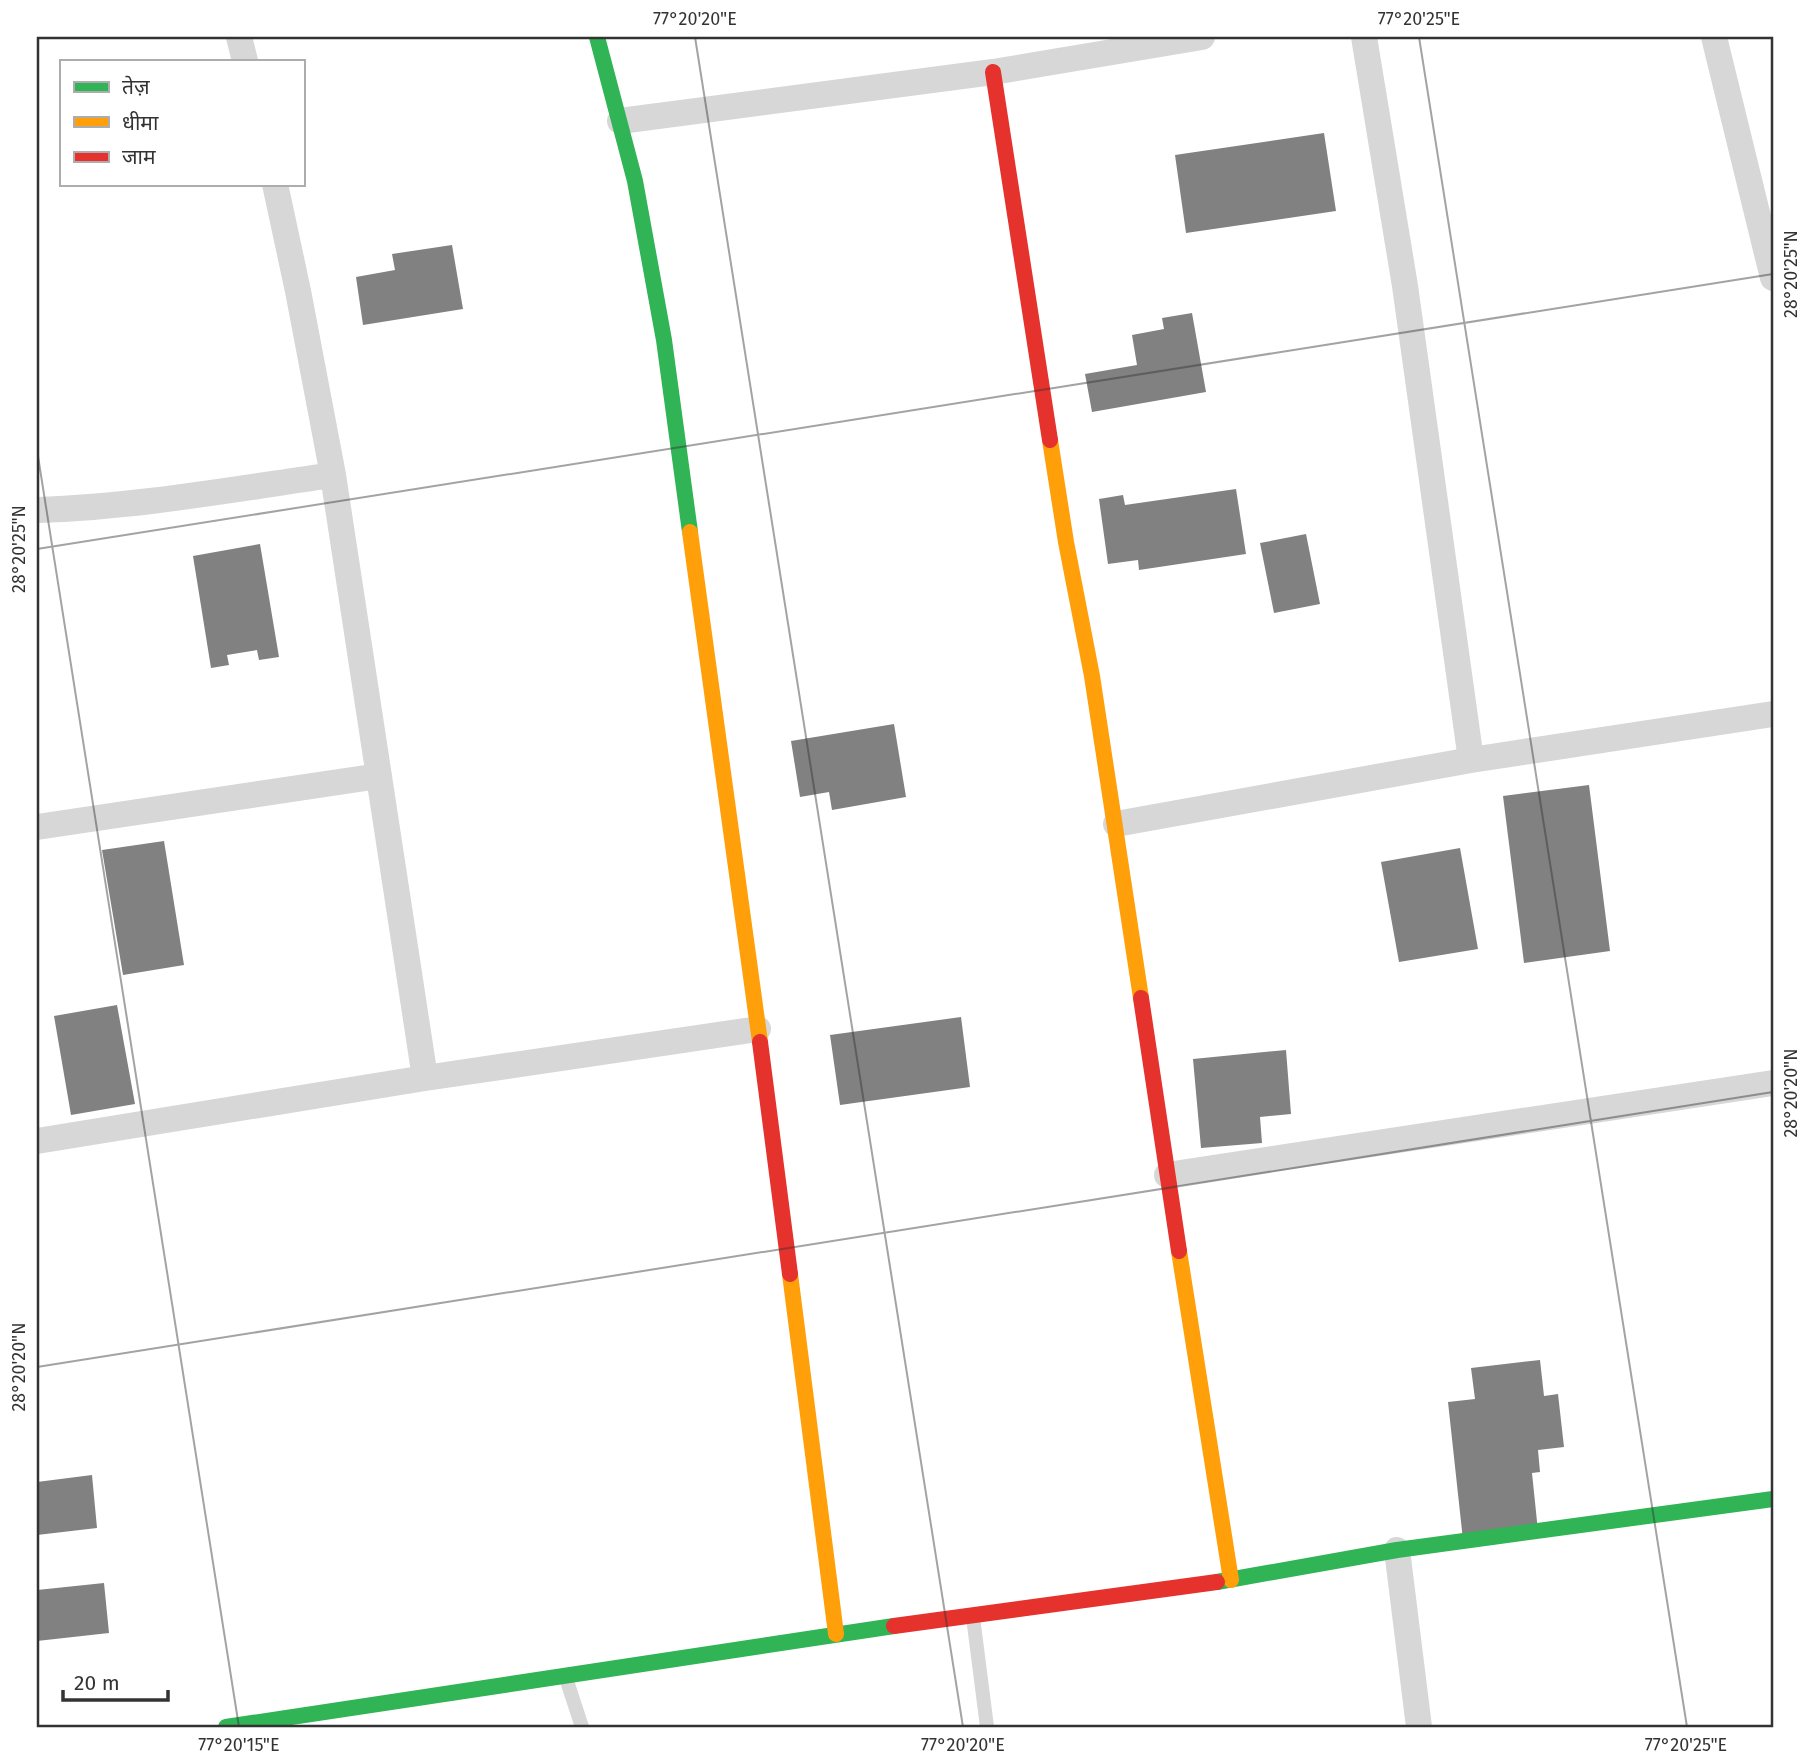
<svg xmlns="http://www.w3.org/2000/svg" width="1810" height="1764" font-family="'Fira Sans','Noto Sans Devanagari',sans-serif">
<rect width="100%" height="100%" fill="#fff"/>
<!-- building -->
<path fill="#818181" d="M 1324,133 L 1336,211 L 1186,233 L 1175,155 Z
M 452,245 L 463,309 L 363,325 L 356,277 L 395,270 L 392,254 Z
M 1192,313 L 1206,392 L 1092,412 L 1085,374 L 1137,365 L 1132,335 L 1164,329 L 1162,318 Z
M 1236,489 L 1246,554 L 1139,570 L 1138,560 L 1108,564 L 1099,499 L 1123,495 L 1125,505 Z
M 1306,534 L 1320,604 L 1274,613 L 1260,543 Z
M 260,544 L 279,657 L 259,660 L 257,650 L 227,655 L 229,665 L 211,668 L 193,556 Z
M 894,724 L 906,797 L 832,810 L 829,792 L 800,797 L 791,741 Z
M 1589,785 L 1610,951 L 1524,963 L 1503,796 Z
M 164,841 L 184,965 L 123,975 L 102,850 Z
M 1460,848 L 1478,949 L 1399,962 L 1381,862 Z
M 117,1005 L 135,1104 L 71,1115 L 54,1016 Z
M 961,1017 L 970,1087 L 840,1105 L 830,1035 Z
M 1286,1050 L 1291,1114 L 1260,1117 L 1262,1143 L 1201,1148 L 1193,1059 Z
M 1540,1360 L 1544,1396 L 1558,1394 L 1564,1447 L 1538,1450 L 1540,1472 L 1532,1473 L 1538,1531 L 1463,1540 L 1448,1402 L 1475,1399 L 1471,1368 Z
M 92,1475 L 97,1528 L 37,1535 L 37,1482 Z
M 104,1583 L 109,1633 L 37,1641 L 37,1590 Z"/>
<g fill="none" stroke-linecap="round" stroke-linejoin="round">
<!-- lane -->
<path stroke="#d7d7d7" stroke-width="14" d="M 973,1617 L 987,1727
M 565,1675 L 582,1727"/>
<!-- street -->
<path stroke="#d7d7d7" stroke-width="26" d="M 239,37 L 245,61
M 1364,37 L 1405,286 L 1471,760
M 1714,37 L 1773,278
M 620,121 L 993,72 L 1202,37
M 275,184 L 298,291 L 333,475 L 425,1078
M 37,510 C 136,507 235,489 333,475
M 1116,824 L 1471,760 L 1773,714
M 37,827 L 379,776
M 37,1141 L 425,1078 L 758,1029
M 1167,1175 L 1773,1083
M 1397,1550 L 1419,1727"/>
<!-- fast -->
<path stroke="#30b455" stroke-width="16" d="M 597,37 L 635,181 L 664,340 L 690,532
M 1217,1582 L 1397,1550 L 1773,1499
M 226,1727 L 894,1626"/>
<!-- slow -->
<path stroke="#ff9f0a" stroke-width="16" d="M 1050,440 L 1066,542 L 1092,676 L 1141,998
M 690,532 L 760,1042
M 1179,1251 L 1231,1580
M 790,1274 L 836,1634"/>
<!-- jam -->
<path stroke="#e5322d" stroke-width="16" d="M 993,72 L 1050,440
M 1141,998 L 1179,1251
M 760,1042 L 790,1274
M 894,1626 L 1217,1582"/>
</g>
<!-- ticks -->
<path fill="none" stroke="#333" stroke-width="2" stroke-opacity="0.45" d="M 695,37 L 963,1727M 1419,37 L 1687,1727M 37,450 L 239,1727M 37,549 L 1773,274M 37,1367 L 1773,1092"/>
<!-- border -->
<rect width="1810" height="1764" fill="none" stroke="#ffffff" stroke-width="77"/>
<!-- legend -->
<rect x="60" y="60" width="245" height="126" fill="#ffffff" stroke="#adadad" stroke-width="2"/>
<rect x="74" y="82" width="35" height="10" fill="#30b455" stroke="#adadad" stroke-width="2"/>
<text x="122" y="94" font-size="21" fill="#333333">तेज़</text>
<rect x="74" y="117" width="35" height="10" fill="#ff9f0a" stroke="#adadad" stroke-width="2"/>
<text x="122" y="130" font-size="21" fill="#333333">धीमा</text>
<rect x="74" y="152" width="35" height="10" fill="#e5322d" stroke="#adadad" stroke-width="2"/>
<text x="122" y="164" font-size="21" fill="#333333">जाम</text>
<!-- scale -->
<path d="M63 1690v10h105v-10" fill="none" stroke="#333333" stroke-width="3.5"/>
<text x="74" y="1690" font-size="21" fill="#333333" stroke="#ffffff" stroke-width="5" paint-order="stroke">20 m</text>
<rect x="38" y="38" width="1734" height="1688" fill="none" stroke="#333" stroke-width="2.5"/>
<g font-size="18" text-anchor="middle" fill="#333">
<text x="695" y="25">77°20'20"E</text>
<text x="1419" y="25">77°20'25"E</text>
<text transform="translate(1791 274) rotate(-90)" y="6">28°20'25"N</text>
<text transform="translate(19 549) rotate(-90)" y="6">28°20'25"N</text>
<text transform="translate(1791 1093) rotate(-90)" y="6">28°20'20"N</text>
<text transform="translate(19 1367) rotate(-90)" y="6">28°20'20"N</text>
<text x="239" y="1751">77°20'15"E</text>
<text x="963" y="1751">77°20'20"E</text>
<text x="1686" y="1751">77°20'25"E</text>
</g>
</svg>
